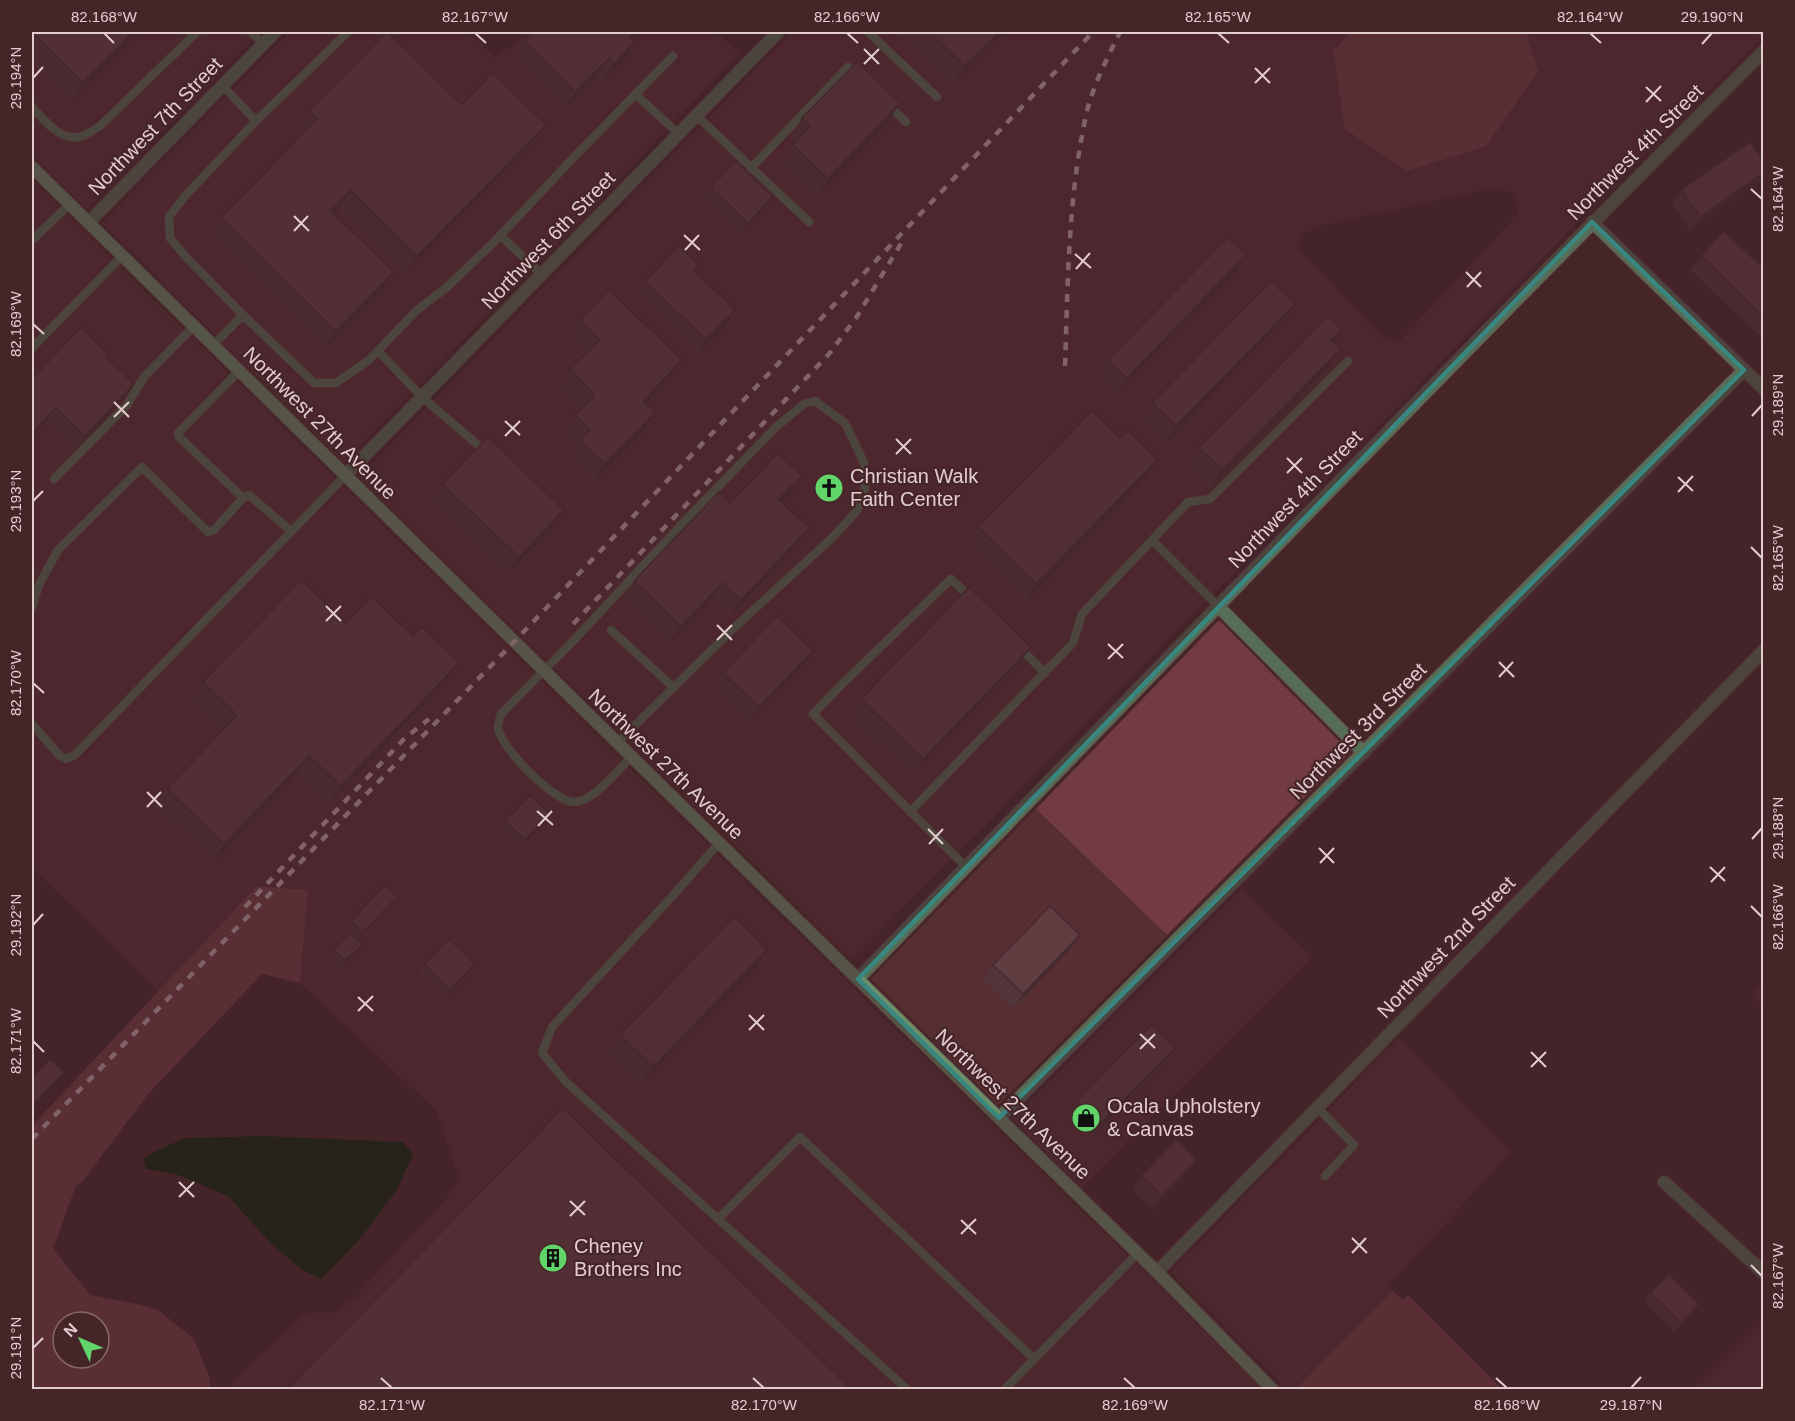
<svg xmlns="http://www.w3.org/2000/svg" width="1795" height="1421" font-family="Arial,sans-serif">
<rect width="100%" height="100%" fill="#462529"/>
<!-- built -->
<path fill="#562e34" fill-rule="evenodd" d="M 32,32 L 260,32 L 87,209 L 32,155 Z
M 289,32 L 468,32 L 494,57 L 511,47 L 523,32 L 716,32 L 739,53 L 601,199 L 344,462 L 102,223 Z
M 792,32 L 1352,32 L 1333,51 L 1538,71 L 1526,32 L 1763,32 L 1763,36 L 1591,208 L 1318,488 L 852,960 L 359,477 ZM 1493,188 L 1514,193 L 1519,213 L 1397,344 L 1383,337 L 1297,247 L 1304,233 L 1323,225 Z
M 32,180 L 1000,1132 L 1151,1278 L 1261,1389 L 225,1389 L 305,1313 L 335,1313 L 356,1297 L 394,1254 L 444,1202 L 459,1178 L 437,1111 L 300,983 L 308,890 L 257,886 L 159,991 L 32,867 Z
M 1036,809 L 1167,935 L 998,1105 L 871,979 Z
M 1242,889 L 1312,957 L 1082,1187 L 1012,1119 Z
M 1763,983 L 1763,1007 L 1751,995 Z
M 1399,1038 L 1511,1152 L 1388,1286 L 1393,1291 L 1296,1389 L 1286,1389 L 1171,1272 Z
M 1763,1321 L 1763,1389 L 1695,1389 Z"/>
<!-- green -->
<path fill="#723b42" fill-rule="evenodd" d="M 1352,32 L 1526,32 L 1538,71 L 1486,146 L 1407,171 L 1345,129 L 1333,51 Z
M 1219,620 L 1350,752 L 1167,935 L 1036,809 Z
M 257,886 L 308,890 L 300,983 L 262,974 L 148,1094 L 81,1183 L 76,1185 L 53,1249 L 90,1295 L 136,1304 L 158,1310 L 194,1339 L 209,1377 L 211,1389 L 32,1389 L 32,1126 ZM 63,1322 L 99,1322 L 99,1358 L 63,1358 Z
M 1393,1291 L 1403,1300 L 1408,1295 L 1502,1389 L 1296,1389 Z"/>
<!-- water -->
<path fill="#052308" d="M 264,1136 L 403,1142 L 413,1154 L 397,1190 L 361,1238 L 321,1279 L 304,1271 L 271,1244 L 228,1196 L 178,1175 L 146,1169 L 143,1159 L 155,1151 L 186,1138 Z"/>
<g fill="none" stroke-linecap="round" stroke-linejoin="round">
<!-- lane casing -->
<g stroke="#624347" stroke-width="9">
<path id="lane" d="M 251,32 L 263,44
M 868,32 L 937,97
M 635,94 L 679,134
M 889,106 L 906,122
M 32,107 C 43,119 60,141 79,137 C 86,135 94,130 100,126 L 197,32
M 696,115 L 809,222
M 256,121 L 348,32
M 751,168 L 848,67 L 857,75
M 500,235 L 541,274
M 32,240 L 70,204
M 243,315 L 314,383 L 336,383 L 369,360 L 417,310 L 446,288 L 496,240 L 575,156 L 673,56
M 213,345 L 243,315 L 185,256 L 170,238 L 169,217 L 185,196 L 256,121 L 222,85
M 32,348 L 122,256
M 378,351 L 422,397 L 486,452
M 239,371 L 178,433 L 178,436 L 243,498
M 54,479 L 127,405 L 144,377 L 194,326
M 1152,540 L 1218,606
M 32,607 L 39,585 L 58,550 L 142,467 L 208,532 L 214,530 L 243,498 L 249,495 L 291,531
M 611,630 L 674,688
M 1019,647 L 1045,673
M 32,724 L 59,755 L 66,759 L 75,755 L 345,476
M 617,743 L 736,626 L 832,538 L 857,511 L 865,488 L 864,463 L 845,423 L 815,401 L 804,404 L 776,427 L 680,526 L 577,637 L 501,714 C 500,718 498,724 498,728 C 501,748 555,803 575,802 C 594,801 618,770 631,757
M 910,812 L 1073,643 L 1082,614 L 1188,502 L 1210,499 L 1348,361
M 719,843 L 677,891 L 552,1027 L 542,1053 L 566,1082 L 908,1390
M 966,867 L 813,714 L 842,684 L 951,579 L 971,598
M 1317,1107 L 1354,1145 L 1325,1176
M 718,1219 L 800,1137 L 1034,1359
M 1004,1390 L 1138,1253"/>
</g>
<!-- street casing -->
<g stroke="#624347" stroke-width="14">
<path id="street" d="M 89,222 L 275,32
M 1592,222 L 1764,389
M 345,476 L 778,32
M 1218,606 L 1364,753
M 858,979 C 1158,668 1458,356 1764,51
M 999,1118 L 1744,370
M 1664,1182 L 1764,1273
M 1157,1272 L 1764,650"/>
</g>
<!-- secondary casing -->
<g stroke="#624347" stroke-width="14">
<path id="secondary" d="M 32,167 L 999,1118 L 1157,1272 L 1273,1390"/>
</g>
<!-- lane -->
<use href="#lane" stroke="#566d56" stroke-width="8"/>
<!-- street -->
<use href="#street" stroke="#566d56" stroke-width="12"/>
<!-- secondary -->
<use href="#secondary" stroke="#6a8f6a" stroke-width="12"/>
<!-- rail -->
<path stroke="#c7afb1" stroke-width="4.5" stroke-dasharray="8 8" stroke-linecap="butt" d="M 1065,366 C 1068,281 1068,194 1087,111 C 1094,83 1108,57 1120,32
M 573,624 L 829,354 L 856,318 L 905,237
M 245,907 L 404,739 L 429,719
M 32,1139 L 514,642 L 1093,32"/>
</g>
<!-- wall -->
<path fill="#533438" d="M 32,32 L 139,32 L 71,101 L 32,62 Z
M 640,32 L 633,39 L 635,42 L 623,60 L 601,82 L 596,76 L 563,110 L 511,58 L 524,40 Z
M 898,32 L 1004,32 L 952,84 Z
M 462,105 L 533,143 L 404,274 L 338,209 L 334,213 L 394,272 L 382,290 L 324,349 L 208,236 L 221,218 L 302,135 L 296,129 L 309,111 Z
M 802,118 L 888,122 L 815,197 L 780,163 L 795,142 L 790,136 Z
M 1764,162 L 1764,175 L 1758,182 L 1690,230 L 1672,204 L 1681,190 Z
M 711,187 L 773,197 L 763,211 L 739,236 L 701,200 Z
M 1246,255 L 1234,273 L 1114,396 L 1096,378 L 1108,360 Z
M 1701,256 L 1764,269 L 1764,340 L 1691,270 Z
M 694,271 L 735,310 L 726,324 L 696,354 L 636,295 L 645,281 Z
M 580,321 L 682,360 L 669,378 L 646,403 L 643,431 L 592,482 L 568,458 L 576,446 L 562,433 L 575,415 L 580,410 L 557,387 L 570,369 L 584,355 L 567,339 Z
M 1282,322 L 1164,445 L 1139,421 L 1152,403 Z
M 1342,330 L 1333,342 L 1328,368 L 1209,489 L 1186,466 L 1199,448 Z
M 106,357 L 134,384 L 124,398 L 75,449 L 46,422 L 32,437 L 32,379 Z
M 1145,478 L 1024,602 L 966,545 L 978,527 Z
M 442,484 L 552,528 L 506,575 L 430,502 Z
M 789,494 L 782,502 L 809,528 L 797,546 L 728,618 L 710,601 L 669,644 L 622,599 L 634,581 L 730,503 Z
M 346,623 L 413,636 L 459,663 L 446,681 L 328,804 L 297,774 L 212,862 L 154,807 L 167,789 L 222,731 L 190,701 L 203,682 Z
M 813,651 L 804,664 L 749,721 L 713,686 L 723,673 Z
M 1018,665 L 910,777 L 848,717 L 861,699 Z
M 550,814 L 544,823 L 519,849 L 499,830 L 505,821 Z
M 390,906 L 357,940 L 362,945 L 355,954 L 339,971 L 327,959 L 333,950 L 349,934 L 345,930 L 351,921 Z
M 1080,935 L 1070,949 L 1013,1008 L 983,979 L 993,965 Z
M 424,965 L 468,973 L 444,999 L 418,974 Z
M 755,968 L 640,1085 L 607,1053 L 620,1035 Z
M 1175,1048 L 1165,1061 L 1091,1138 L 1068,1115 L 1077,1101 Z
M 1188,1173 L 1153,1210 L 1132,1190 L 1141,1176 Z
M 1650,1293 L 1699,1304 L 1693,1313 L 1675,1332 L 1644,1302 Z"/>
<!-- shaded-wall -->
<path fill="#432b2e" d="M 133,32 L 139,32 L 71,101 L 83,83 Z
M 635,32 L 640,32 L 617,55 L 630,37 Z
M 999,32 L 1004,32 L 952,84 L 965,66 Z
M 635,42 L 623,60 L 601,82 L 614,64 Z
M 609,58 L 596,76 L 563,110 L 575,92 Z
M 900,103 L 888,122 L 815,197 L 828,179 Z
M 546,125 L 533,143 L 404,274 L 417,256 Z
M 1764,172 L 1764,175 L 1758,182 L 1690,230 L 1700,217 Z
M 351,190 L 338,209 L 318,229 L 331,211 Z
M 773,197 L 763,211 L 739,236 L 748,223 Z
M 1246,255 L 1234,273 L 1114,396 L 1127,378 Z
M 394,272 L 382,290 L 324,349 L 336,331 Z
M 1295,304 L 1282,322 L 1164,445 L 1176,426 Z
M 735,310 L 726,324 L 696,354 L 706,340 Z
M 1342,330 L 1329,348 L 1331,340 Z
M 1341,349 L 1328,368 L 1209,489 L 1222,470 Z
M 682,360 L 669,378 L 631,419 L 643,401 Z
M 134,384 L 124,398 L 75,449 L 85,436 Z
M 56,408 L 46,422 L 32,437 L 32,434 L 34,431 Z
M 655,413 L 643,431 L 592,482 L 605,464 Z
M 1157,460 L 1145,478 L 1024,602 L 1036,584 Z
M 802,476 L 789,494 L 767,517 L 779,499 Z
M 564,510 L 552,528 L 506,575 L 519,557 Z
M 809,528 L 797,546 L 728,618 L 741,600 Z
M 723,583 L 710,601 L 669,644 L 681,626 Z
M 1031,647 L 1018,665 L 910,777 L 923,759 Z
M 813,651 L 804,664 L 749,721 L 759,707 Z
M 459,663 L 446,681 L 328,804 L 341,786 Z
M 309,756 L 297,774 L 212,862 L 224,844 Z
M 550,814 L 544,823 L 519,849 L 525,840 Z
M 397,897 L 390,906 L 356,941 L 363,932 Z
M 1080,935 L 1070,949 L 1013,1008 L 1023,994 Z
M 362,945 L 355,954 L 339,971 L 345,961 Z
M 767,950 L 755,968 L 640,1085 L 653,1067 Z
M 475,964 L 468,973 L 444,999 L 450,990 Z
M 1175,1048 L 1165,1061 L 1091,1138 L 1100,1124 Z
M 64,1072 L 55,1085 L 32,1109 L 32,1106 Z
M 1197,1160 L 1188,1173 L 1153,1210 L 1162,1196 Z
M 1699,1304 L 1693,1313 L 1675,1332 L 1681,1323 Z"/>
<!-- building -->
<path fill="#603d41" stroke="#432b2e" stroke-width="1.5" d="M 32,32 L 133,32 L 83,83 Z
M 387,32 L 462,105 L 493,73 L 546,125 L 417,256 L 351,190 L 331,211 L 394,272 L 336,331 L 221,218 L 317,119 L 309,111 Z
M 532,32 L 635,32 L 630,37 L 635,42 L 614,64 L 609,58 L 575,92 L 524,40 Z
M 929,32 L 999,32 L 965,66 Z
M 857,62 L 900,103 L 828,179 L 793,145 L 810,126 L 802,118 Z
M 1750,142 L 1764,162 L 1764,172 L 1700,217 L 1681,190 Z
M 736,161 L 773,197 L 748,223 L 711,187 Z
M 1724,231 L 1764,269 L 1764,317 L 1701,256 Z
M 1228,237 L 1246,255 L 1127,378 L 1108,360 Z
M 679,246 L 698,265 L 694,270 L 735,310 L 706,340 L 645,281 Z
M 1271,281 L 1295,304 L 1176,426 L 1152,403 Z
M 609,290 L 682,360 L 643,401 L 655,413 L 605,464 L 580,440 L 590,430 L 575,415 L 595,395 L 570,369 L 600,340 L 580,321 Z
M 1328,316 L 1342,330 L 1331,340 L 1341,349 L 1222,470 L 1199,448 Z
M 81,327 L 108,354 L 106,357 L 134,384 L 85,436 L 56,408 L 34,431 L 32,429 L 32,379 Z
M 1092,411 L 1120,439 L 1128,431 L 1157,460 L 1036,584 L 978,527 Z
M 488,437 L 564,510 L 519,557 L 442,484 Z
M 778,453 L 802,476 L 779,499 L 809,528 L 741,600 L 723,583 L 681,626 L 634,581 L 719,492 L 730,503 Z
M 301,580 L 346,623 L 371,596 L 413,636 L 422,627 L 459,663 L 341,786 L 309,756 L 224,844 L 167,789 L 237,715 L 203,682 Z
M 969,587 L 1031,647 L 923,759 L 861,699 Z
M 777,616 L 813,651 L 759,707 L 723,673 Z
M 530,795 L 550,814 L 525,840 L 505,821 Z
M 385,885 L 397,897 L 363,932 L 351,921 Z
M 1050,906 L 1080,935 L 1023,994 L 993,965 Z
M 734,917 L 767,950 L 653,1067 L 620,1035 Z
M 350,933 L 362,945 L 345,961 L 333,950 Z
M 449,939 L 475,964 L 450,990 L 424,965 Z
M 1151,1025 L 1175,1048 L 1100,1124 L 1077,1101 Z
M 50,1059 L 64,1072 L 32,1106 L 32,1078 Z
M 563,1108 L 851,1389 L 288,1389 Z
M 1177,1139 L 1197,1160 L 1162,1196 L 1141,1176 Z
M 1669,1274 L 1699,1304 L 1681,1323 L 1650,1293 Z"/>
<!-- marked area -->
<path d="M0 0H1795V1421H0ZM 1592,222 L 1744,370 L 999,1118 L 858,979 Z" fill="#462529" fill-opacity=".55" fill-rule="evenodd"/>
<path fill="none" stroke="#398781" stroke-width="4.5" stroke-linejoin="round" d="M 1592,222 L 1744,370 L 999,1118 L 858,979 Z"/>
<!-- ticks -->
<path fill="none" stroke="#e3cdcf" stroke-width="2" d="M 104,33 L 114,43M 475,33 L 486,43M 847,33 L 858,43M 1218,33 L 1229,43M 1590,33 L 1601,43M 1702,44 L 1712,33M 864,49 L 879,64M 864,64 L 879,49M 1255,68 L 1270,83M 33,78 L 43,67M 1255,83 L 1270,68M 1646,87 L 1661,101M 1646,102 L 1661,86M 1751,189 L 1762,199M 294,216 L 309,231M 294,231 L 308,216M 684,235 L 700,250M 685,250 L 699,235M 1075,254 L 1091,268M 1076,269 L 1090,253M 1466,272 L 1481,287M 1467,287 L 1481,272M 33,324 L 44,334M 114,402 L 129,417M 1752,416 L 1762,405M 114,417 L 129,402M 505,421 L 520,435M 505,436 L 520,421M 896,439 L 911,454M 896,454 L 911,439M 1287,458 L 1302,473M 1287,473 L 1302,458M 1678,477 L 1693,491M 1678,492 L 1693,476M 33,501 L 43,491M 1751,547 L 1762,558M 326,606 L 341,621M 326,621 L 341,606M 717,625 L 732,640M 717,640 L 732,625M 1108,644 L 1123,658M 1108,659 L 1123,644M 1499,662 L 1514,677M 1499,677 L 1513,662M 33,683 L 44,693M 147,792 L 162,807M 147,807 L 161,792M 537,811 L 553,825M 538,826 L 552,811M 928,829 L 943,844M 1752,839 L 1762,828M 929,844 L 943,829M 1319,848 L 1334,863M 1320,863 L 1334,848M 1710,867 L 1725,881M 1711,882 L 1725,867M 1751,906 L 1762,917M 33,925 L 43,914M 358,997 L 373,1011M 358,1011 L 373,996M 749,1015 L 764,1030M 749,1030 L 764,1015M 1140,1034 L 1155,1048M 33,1041 L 44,1052M 1140,1049 L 1155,1034M 1531,1052 L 1546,1067M 1531,1067 L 1546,1052M 179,1182 L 194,1197M 179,1197 L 194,1182M 570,1201 L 585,1215M 570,1216 L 585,1201M 961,1220 L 976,1234M 961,1234 L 976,1219M 1352,1238 L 1367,1253M 1352,1253 L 1366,1238M 1751,1265 L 1762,1276M 33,1348 L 43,1338M 381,1378 L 392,1388M 753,1378 L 764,1388M 1124,1378 L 1135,1388M 1496,1378 L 1507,1388M 1631,1388 L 1641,1377"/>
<!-- icons -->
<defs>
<g id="church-disc" transform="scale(1.5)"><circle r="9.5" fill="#61d46a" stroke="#462529"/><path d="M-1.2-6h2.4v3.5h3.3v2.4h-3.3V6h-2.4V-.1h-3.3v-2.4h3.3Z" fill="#111"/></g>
<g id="shop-disc" transform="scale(1.5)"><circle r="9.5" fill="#61d46a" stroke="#462529"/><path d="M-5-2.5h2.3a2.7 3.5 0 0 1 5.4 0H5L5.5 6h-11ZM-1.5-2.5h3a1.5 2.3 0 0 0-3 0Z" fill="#111"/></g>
<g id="building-disc" transform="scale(1.5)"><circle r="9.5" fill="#61d46a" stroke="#462529"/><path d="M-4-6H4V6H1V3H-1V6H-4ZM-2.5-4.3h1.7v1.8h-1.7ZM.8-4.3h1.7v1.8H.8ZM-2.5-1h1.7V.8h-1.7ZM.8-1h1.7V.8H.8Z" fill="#111"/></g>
</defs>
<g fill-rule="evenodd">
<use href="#church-disc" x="829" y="488"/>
<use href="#shop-disc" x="1086" y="1118"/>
<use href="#building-disc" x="553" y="1258"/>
</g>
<g text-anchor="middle" stroke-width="4.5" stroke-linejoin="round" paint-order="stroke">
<!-- street labels -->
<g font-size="20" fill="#e3cdcf" stroke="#462529">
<text transform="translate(155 126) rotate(-46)" y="7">Northwest 7th Street</text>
<text transform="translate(1635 152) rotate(-45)" y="7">Northwest 4th Street</text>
<text transform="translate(548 240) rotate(-46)" y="7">Northwest 6th Street</text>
<text transform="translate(320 423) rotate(45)" y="7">Northwest 27th Avenue</text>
<text transform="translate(1295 499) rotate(-46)" y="7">Northwest 4th Street</text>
<text transform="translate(1358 731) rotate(-45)" y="7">Northwest 3rd Street</text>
<text transform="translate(666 764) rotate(44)" y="7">Northwest 27th Avenue</text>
<text transform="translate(1446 947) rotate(-46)" y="7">Northwest 2nd Street</text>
<text transform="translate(1013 1104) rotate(44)" y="7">Northwest 27th Avenue</text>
</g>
<!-- poi labels -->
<g font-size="20" fill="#e3cdcf" stroke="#462529" text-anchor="start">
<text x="850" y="483">Christian Walk<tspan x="850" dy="23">Faith Center</tspan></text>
<text x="1107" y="1113">Ocala Upholstery<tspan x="1107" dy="23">&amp; Canvas</tspan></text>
<text x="574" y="1253">Cheney<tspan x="574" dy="23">Brothers Inc</tspan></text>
</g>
</g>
<!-- border -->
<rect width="1795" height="1421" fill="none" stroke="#462529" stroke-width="66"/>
<!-- north arrow -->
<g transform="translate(81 1340) rotate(314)"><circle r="28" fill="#462529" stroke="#85686b" stroke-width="1.5"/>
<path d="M0-4.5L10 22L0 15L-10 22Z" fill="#61d46a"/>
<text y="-9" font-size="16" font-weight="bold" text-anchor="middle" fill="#e3cdcf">N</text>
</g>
<rect x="33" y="33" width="1729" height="1355" fill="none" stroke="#e3cdcf" stroke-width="2"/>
<g font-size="15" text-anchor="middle" fill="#e3cdcf">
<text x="104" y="22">82.168°W</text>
<text x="475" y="22">82.167°W</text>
<text x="847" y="22">82.166°W</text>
<text x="1218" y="22">82.165°W</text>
<text x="1590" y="22">82.164°W</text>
<text x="1712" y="22">29.190°N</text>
<text transform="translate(16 78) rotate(-90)" y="5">29.194°N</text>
<text transform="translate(1778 199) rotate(-90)" y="5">82.164°W</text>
<text transform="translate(16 324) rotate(-90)" y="5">82.169°W</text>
<text transform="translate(1778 405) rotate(-90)" y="5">29.189°N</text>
<text transform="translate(16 501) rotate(-90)" y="5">29.193°N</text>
<text transform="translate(1778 558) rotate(-90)" y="5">82.165°W</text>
<text transform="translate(16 683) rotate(-90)" y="5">82.170°W</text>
<text transform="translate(1778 828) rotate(-90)" y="5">29.188°N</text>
<text transform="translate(1778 917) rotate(-90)" y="5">82.166°W</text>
<text transform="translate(16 925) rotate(-90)" y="5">29.192°N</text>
<text transform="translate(16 1041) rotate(-90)" y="5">82.171°W</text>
<text transform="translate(1778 1276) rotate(-90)" y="5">82.167°W</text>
<text transform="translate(16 1348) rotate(-90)" y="5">29.191°N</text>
<text x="392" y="1410">82.171°W</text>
<text x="764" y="1410">82.170°W</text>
<text x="1135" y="1410">82.169°W</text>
<text x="1507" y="1410">82.168°W</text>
<text x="1631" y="1410">29.187°N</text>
</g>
</svg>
